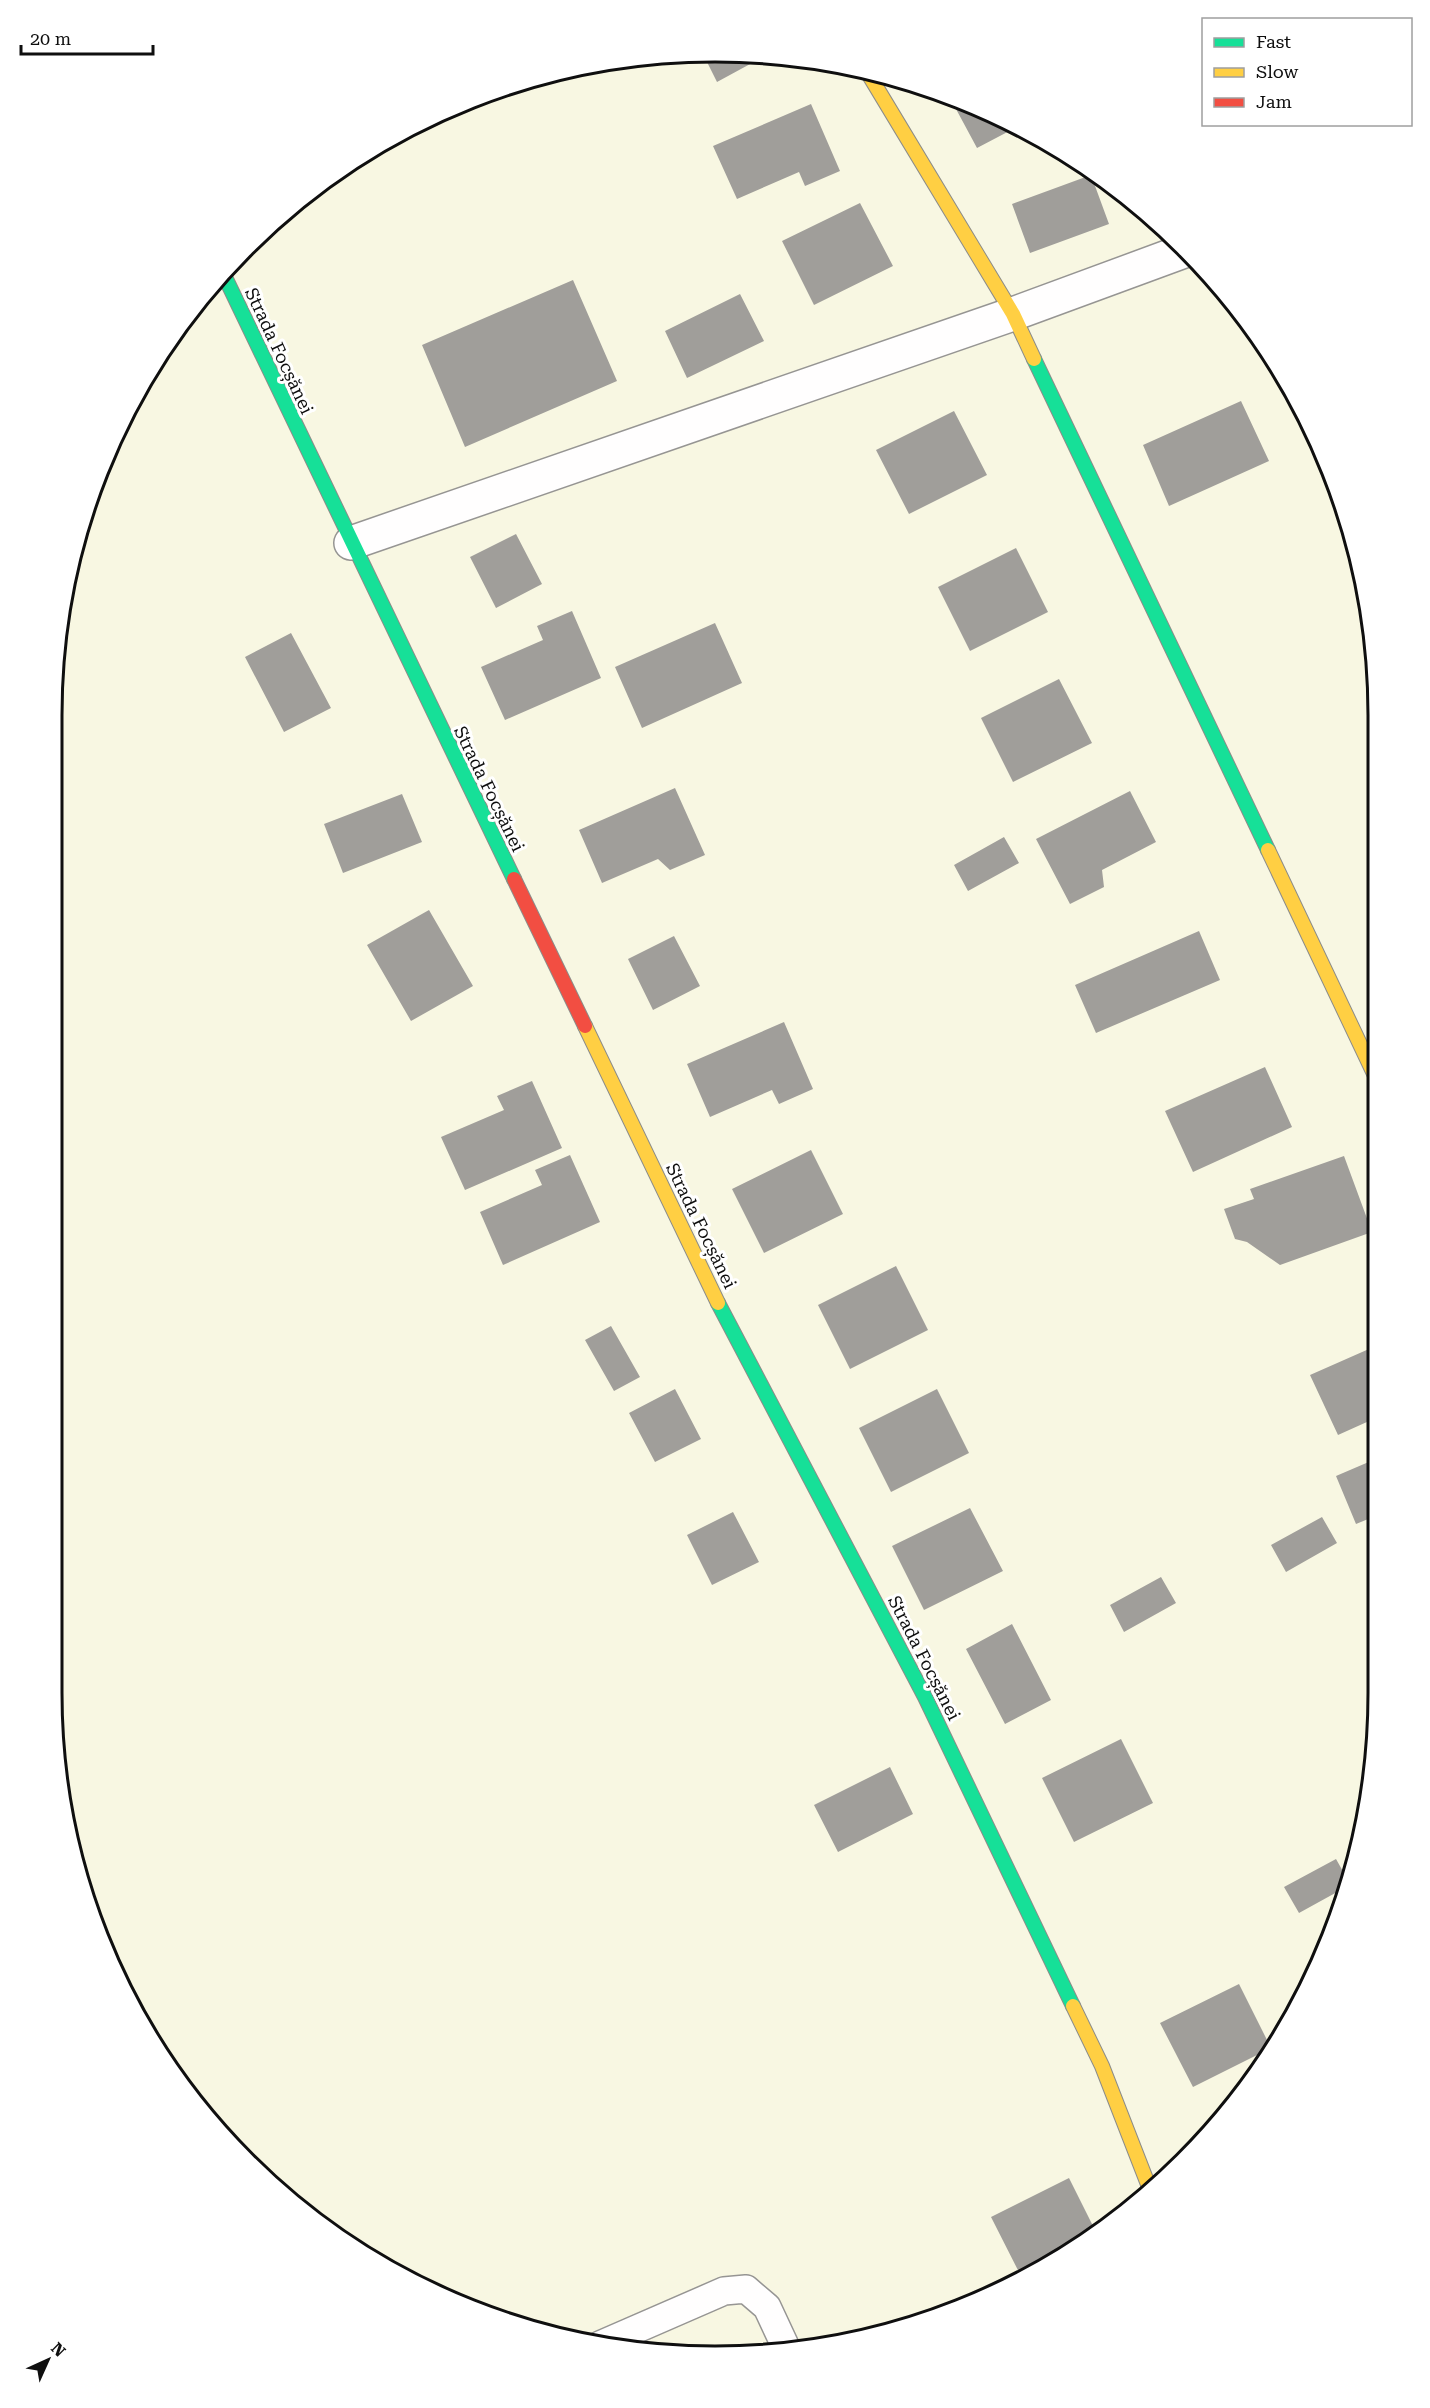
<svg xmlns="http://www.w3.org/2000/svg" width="1430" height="2408" font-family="'Roboto Serif',serif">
<rect width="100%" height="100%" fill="#fcfbf5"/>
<!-- farmland -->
<path fill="#f8f7e2" d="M 715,51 L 845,64 L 969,102 L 1084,163 L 1214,277 L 1290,383 L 1356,543 L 1378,671 L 1378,1737 L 1344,1907 L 1267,2062 L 1185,2162 L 1119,2220 L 1009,2288 L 928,2322 L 802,2351 L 715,2357 L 628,2351 L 502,2322 L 421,2288 L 311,2220 L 188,2097 L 120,1987 L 86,1906 L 57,1780 L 52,671 L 86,501 L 163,346 L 246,245 L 346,163 L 461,101 L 586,64 Z"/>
<!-- building -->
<path fill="#a09e9a" d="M 715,51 L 762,56 L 763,57 L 717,82 L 702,52 Z
M 949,96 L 969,102 L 1017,127 L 977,148 Z
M 811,104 L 840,171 L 805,186 L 799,172 L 737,199 L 713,146 Z
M 1091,175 L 1109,224 L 1030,253 L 1012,204 Z
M 860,203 L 893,266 L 814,305 L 782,241 Z
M 573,280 L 617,381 L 465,447 L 422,345 Z
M 740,294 L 764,341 L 687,378 L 665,331 Z
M 1241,401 L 1269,461 L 1169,506 L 1143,445 Z
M 954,411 L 987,475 L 909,514 L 876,450 Z
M 516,534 L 542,584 L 496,608 L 470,557 Z
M 1016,548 L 1048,612 L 970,651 L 938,587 Z
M 572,611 L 601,678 L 505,720 L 481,667 L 543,640 L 537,626 Z
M 715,623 L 742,683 L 642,728 L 615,667 Z
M 291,633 L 331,708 L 284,732 L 245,657 Z
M 1059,679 L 1092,743 L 1013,782 L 981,718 Z
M 675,788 L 705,855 L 670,870 L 658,859 L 602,883 L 579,830 Z
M 1130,791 L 1156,842 L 1102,870 L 1104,887 L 1070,904 L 1036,839 Z
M 402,794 L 422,842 L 343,873 L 324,824 Z
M 1004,837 L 1019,863 L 968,891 L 954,865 Z
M 429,910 L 473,986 L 411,1021 L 367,945 Z
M 1199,931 L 1220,980 L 1096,1033 L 1075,985 Z
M 674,936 L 700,986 L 653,1010 L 628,959 Z
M 784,1022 L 813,1089 L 779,1104 L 772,1090 L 710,1117 L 687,1064 Z
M 1265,1067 L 1292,1127 L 1193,1172 L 1165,1111 Z
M 532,1081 L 562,1148 L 465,1190 L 441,1137 L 504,1110 L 497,1096 Z
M 811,1150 L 843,1214 L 764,1253 L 732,1189 Z
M 570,1155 L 600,1222 L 503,1265 L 480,1212 L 542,1185 L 535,1170 Z
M 1344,1156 L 1372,1232 L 1280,1265 L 1247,1242 L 1235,1239 L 1224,1209 L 1254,1199 L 1250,1189 Z
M 896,1266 L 928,1330 L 850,1369 L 818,1305 Z
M 611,1326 L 640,1377 L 614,1391 L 585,1340 Z
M 1378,1345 L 1378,1417 L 1338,1435 L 1310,1375 Z
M 675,1389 L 701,1439 L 655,1462 L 629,1413 Z
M 937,1389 L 969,1453 L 891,1492 L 859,1428 Z
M 1378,1458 L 1378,1515 L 1356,1524 L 1336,1476 Z
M 970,1508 L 1003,1571 L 924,1610 L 892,1546 Z
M 733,1512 L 759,1562 L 712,1585 L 687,1535 Z
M 1322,1517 L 1337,1543 L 1286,1572 L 1271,1545 Z
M 1161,1577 L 1176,1603 L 1124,1632 L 1110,1605 Z
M 1012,1624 L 1051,1700 L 1005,1724 L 966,1649 Z
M 1121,1739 L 1153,1803 L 1074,1842 L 1042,1778 Z
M 890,1767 L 913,1814 L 838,1852 L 814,1805 Z
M 1336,1859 L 1349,1882 L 1348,1886 L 1299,1913 L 1284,1887 Z
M 1239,1984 L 1271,2048 L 1193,2087 L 1160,2023 Z
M 1069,2178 L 1097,2234 L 1023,2280 L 991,2217 Z"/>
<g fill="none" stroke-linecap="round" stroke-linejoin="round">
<!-- lane casing -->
<g stroke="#969593" stroke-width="30">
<path id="lane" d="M 600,2345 L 724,2291 L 746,2289 L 767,2307 L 788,2352"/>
</g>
<!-- street casing -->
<g stroke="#969593" stroke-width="36">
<path id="street" d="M 351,543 L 1013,314 L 1184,251"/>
</g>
<!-- fast casing -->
<g stroke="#8c8c89" stroke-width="16">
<path id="fast" d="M 223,273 L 514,879
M 1034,359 L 1268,850
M 718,1303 L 925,1697 L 1073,2006"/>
</g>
<!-- slow casing -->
<g stroke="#8c8c89" stroke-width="16">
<path id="slow" d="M 866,70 L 1013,314 L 1034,359
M 1268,850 L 1378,1082
M 585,1026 L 718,1303
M 1073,2006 L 1102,2066 L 1151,2192"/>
</g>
<!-- jam casing -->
<g stroke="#8c8c89" stroke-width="16">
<path id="jam" d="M 514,879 L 585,1026"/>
</g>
<!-- lane -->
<use href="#lane" stroke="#fffefe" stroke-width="27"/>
<!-- street -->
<use href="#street" stroke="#fffefe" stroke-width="33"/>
<!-- fast -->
<use href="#fast" stroke="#16e098" stroke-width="14"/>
<!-- slow -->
<use href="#slow" stroke="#ffcf43" stroke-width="14"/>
<!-- jam -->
<use href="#jam" stroke="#f24e42" stroke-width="14"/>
</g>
<g text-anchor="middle" stroke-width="6" stroke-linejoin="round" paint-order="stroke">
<!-- street labels -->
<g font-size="18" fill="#0f0f0f" stroke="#fff">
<text transform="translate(279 351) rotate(65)" y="6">Strada Focșănei</text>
<text transform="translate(489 789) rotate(64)" y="6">Strada Focșănei</text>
<text transform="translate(701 1226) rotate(64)" y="6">Strada Focșănei</text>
<text transform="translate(924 1658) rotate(63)" y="6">Strada Focșănei</text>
</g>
</g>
<!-- crop -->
<path d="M0 0H1430V2408H0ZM715 62H715A653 653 0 0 1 1368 715V1693A653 653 0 0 1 715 2346H715A653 653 0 0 1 62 1693V715A653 653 0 0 1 715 62Z" fill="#fff" fill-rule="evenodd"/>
<path fill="none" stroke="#0f0f0f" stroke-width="3" d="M715 62H715A653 653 0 0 1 1368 715V1693A653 653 0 0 1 715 2346H715A653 653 0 0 1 62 1693V715A653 653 0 0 1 715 62Z"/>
<!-- legend -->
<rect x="1202" y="18" width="210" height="108" fill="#ffffff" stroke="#9f9f9f" stroke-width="1.5"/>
<rect x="1214" y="38" width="30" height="9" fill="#16e098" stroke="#9f9f9f" stroke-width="1.5"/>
<text x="1256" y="48" font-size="18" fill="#0f0f0f">Fast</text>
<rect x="1214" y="68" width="30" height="9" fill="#ffcf43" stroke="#9f9f9f" stroke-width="1.5"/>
<text x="1256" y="78" font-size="18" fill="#0f0f0f">Slow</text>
<rect x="1214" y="98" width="30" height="9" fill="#f24e42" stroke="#9f9f9f" stroke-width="1.5"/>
<text x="1256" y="108" font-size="18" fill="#0f0f0f">Jam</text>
<!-- north arrow -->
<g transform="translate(48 2360) rotate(45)" stroke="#ffffff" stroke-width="4.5" paint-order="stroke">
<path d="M0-4.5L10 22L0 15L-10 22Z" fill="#0f0f0f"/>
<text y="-9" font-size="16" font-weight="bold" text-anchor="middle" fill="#0f0f0f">N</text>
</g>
<!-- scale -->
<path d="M21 45v9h132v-9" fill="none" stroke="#0f0f0f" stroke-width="3"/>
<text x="30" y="45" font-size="18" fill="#0f0f0f" stroke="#ffffff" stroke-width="4.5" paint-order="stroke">20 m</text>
</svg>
